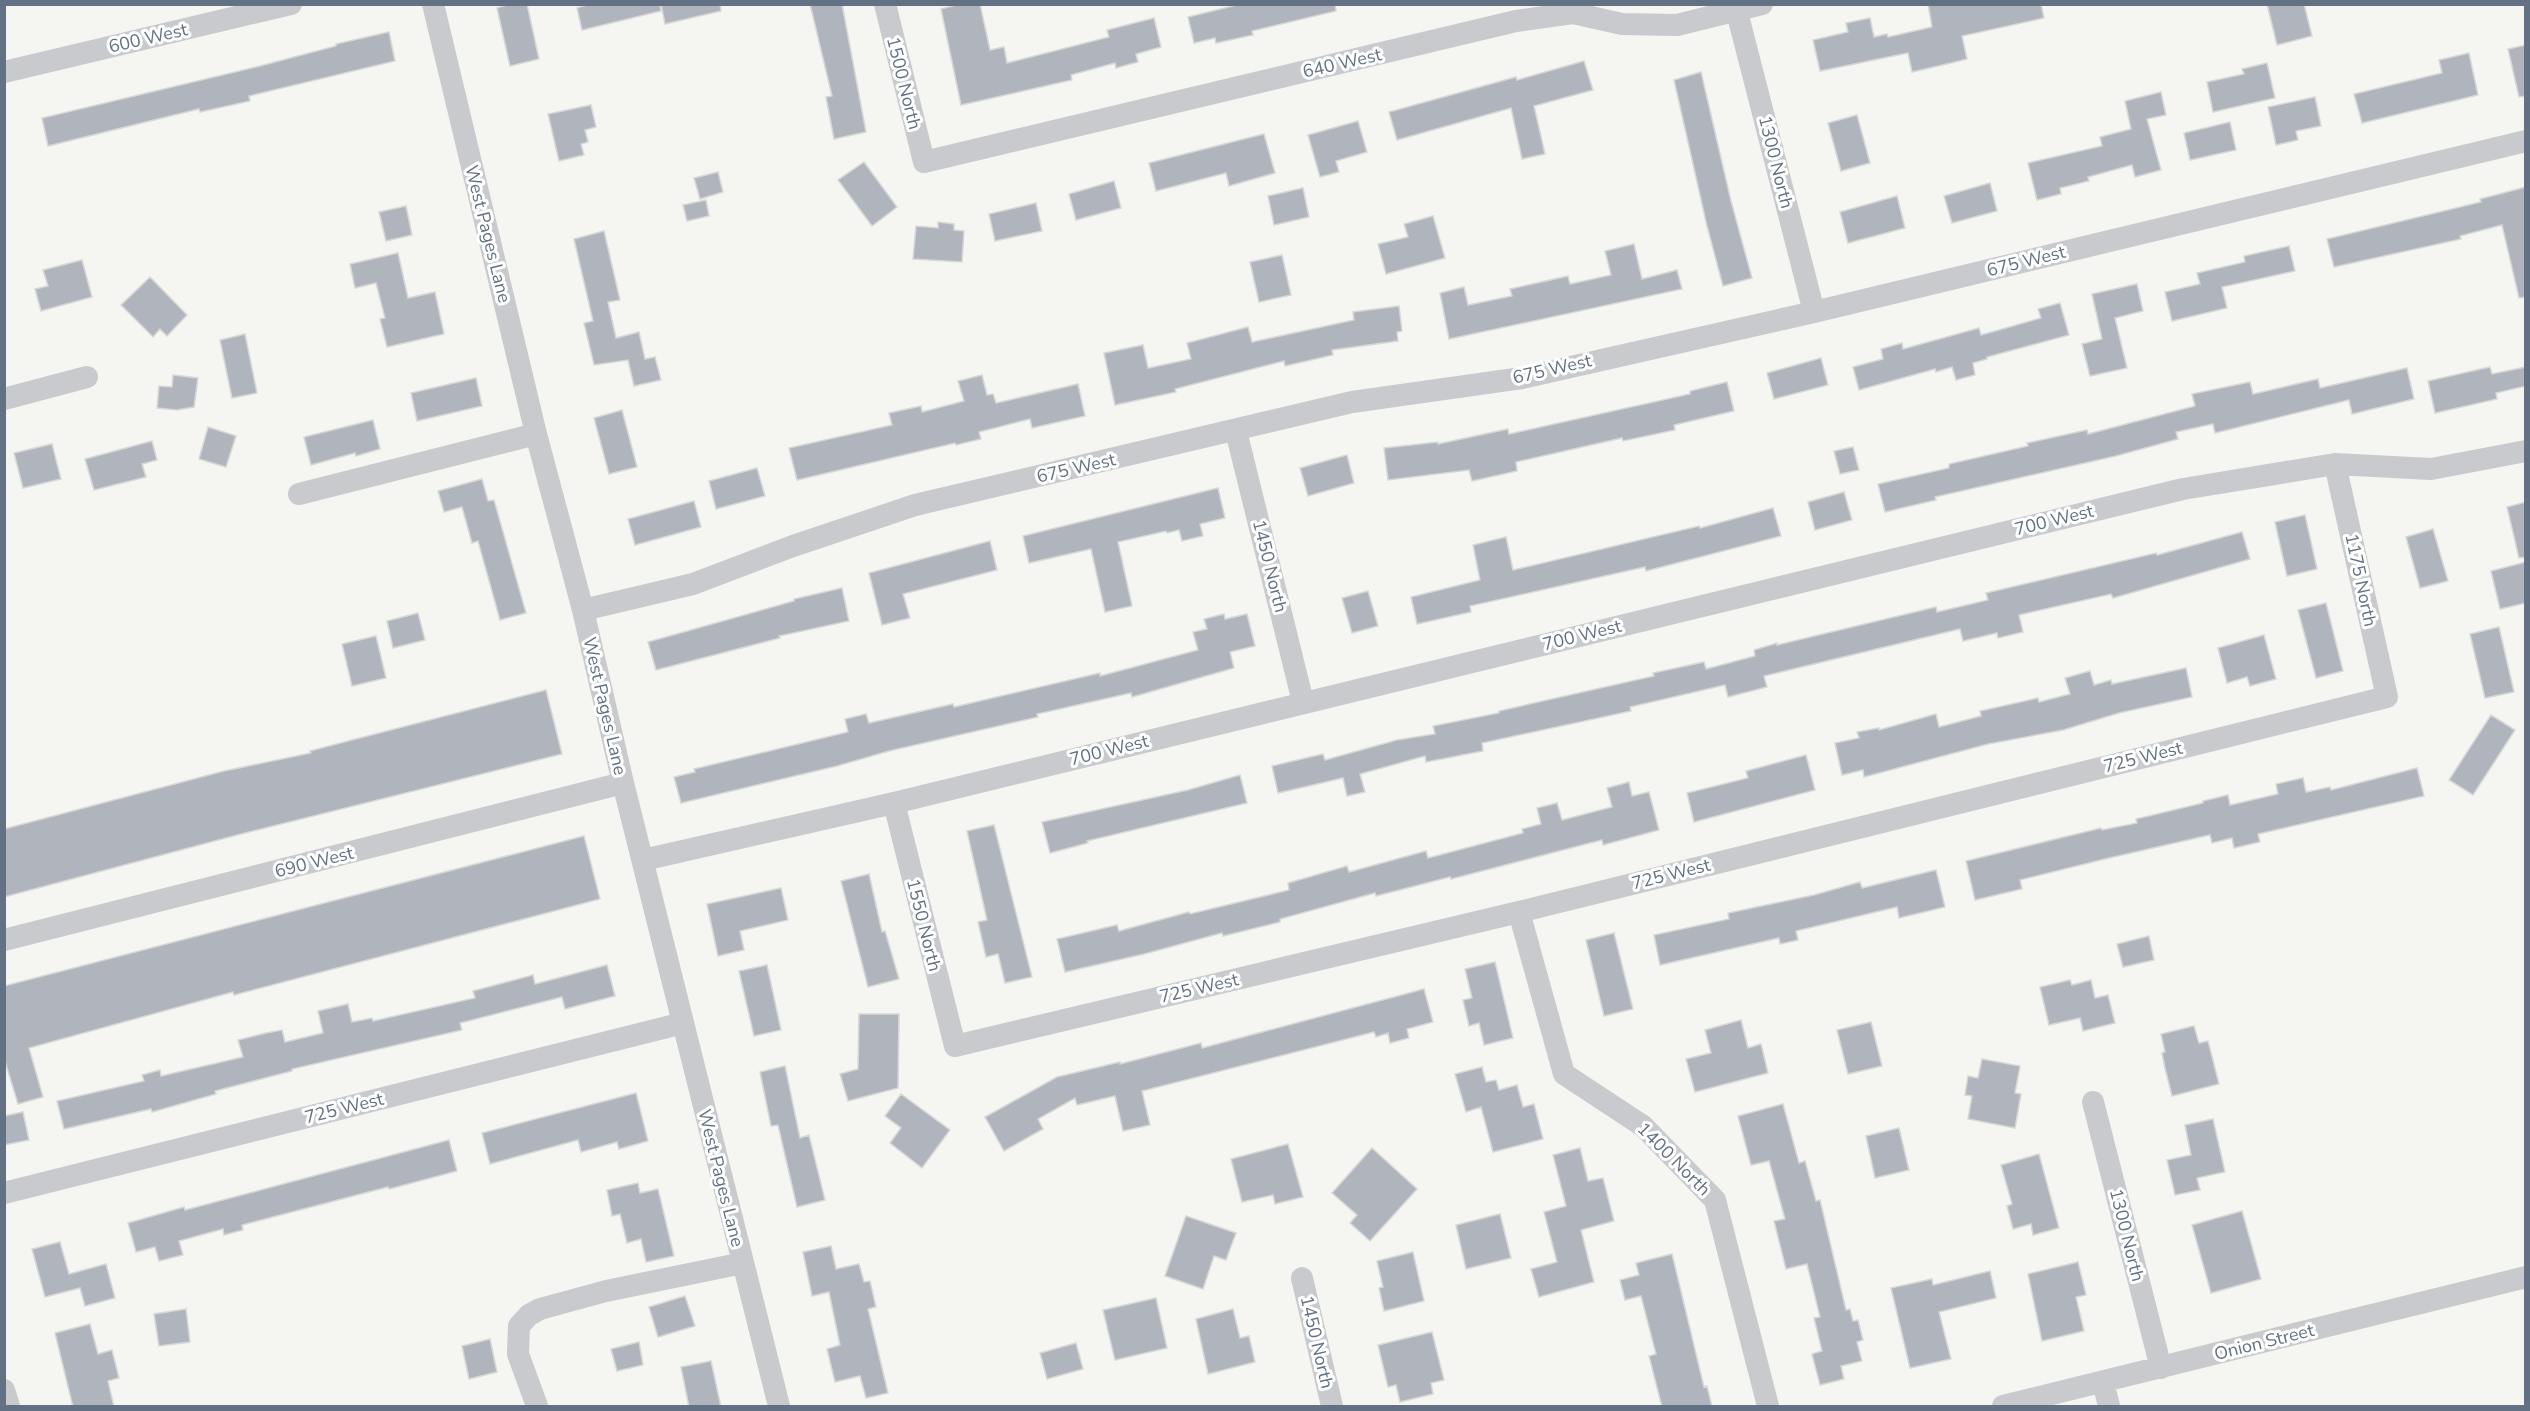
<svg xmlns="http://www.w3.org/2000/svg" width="2530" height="1411" font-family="'Nunito Sans',sans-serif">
<rect width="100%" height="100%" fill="#f5f6f2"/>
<!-- building -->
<path fill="#b0b5bd" stroke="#d7d7d5" stroke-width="1.5" d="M 511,4 L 527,4 L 539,59 L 510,66 L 497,8 Z
M 590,4 L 660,4 L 661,11 L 582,30 L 577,8 Z
M 661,4 L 720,4 L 721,11 L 665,24 Z
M 810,4 L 842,4 L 866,132 L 834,139 L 826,97 L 832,96 Z
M 960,4 L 980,4 L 990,50 L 1004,47 L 1007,63 L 1109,37 L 1107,30 L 1154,18 L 1161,47 L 1136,54 L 1138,62 L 1116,68 L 1115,63 L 1071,75 L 1072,80 L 961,105 L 941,9 Z
M 1241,4 L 1335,4 L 1336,11 L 1252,31 L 1253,35 L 1216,43 L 1215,38 L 1194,43 L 1188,17 Z
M 1928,4 L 2041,4 L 2044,18 L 1962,36 L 1967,59 L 1951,63 L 1912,72 L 1908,53 L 1820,71 L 1813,40 L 1848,32 L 1846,23 L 1870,18 L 1874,37 L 1887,34 L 1888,37 L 1932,27 Z
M 2267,4 L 2304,4 L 2312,36 L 2277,45 Z
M 389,32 L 395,61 L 249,96 L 250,101 L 200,112 L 199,109 L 48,146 L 42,118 L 260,66 L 336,46 L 336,44 Z
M 2526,45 L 2526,96 L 2519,97 L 2508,49 Z
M 2469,53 L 2478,95 L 2362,123 L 2354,94 L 2442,73 L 2439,60 Z
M 1584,61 L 1593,90 L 1534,106 L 1545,154 L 1522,159 L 1511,108 L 1397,140 L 1389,112 L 1516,77 L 1517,80 Z
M 2267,63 L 2275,98 L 2213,112 L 2207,82 L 2244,74 L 2242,69 Z
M 1701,72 L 1731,201 L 1752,278 L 1723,286 L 1707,226 L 1674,80 Z
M 2161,92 L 2166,115 L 2147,119 L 2161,170 L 2135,177 L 2132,165 L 2088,177 L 2089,181 L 2060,188 L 2061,194 L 2037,200 L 2028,163 L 2102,146 L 2100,137 L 2131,129 L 2125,101 Z
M 2315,97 L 2321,126 L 2296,131 L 2298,140 L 2276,145 L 2268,107 Z
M 591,105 L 596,127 L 585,130 L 588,142 L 581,144 L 584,155 L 559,161 L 548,114 Z
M 1857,115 L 1870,163 L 1841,171 L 1828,123 Z
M 1358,121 L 1367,152 L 1336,161 L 1339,172 L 1320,177 L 1308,135 Z
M 2230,122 L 2236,150 L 2190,160 L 2184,133 Z
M 1264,134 L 1275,173 L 1229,186 L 1226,173 L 1156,191 L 1149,163 Z
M 864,162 L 897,207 L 872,226 L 838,180 Z
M 718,172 L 723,192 L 700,199 L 694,178 Z
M 1114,181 L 1121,208 L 1076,220 L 1069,194 Z
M 1990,183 L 1997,211 L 1952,223 L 1944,196 Z
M 2526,187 L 2526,297 L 2519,298 L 2502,225 L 2460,236 L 2461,239 L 2334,267 L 2327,239 L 2481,202 L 2480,199 Z
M 1303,188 L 1309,217 L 1274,225 L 1268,196 Z
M 1897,196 L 1905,228 L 1848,243 L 1840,212 Z
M 706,200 L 709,216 L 687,221 L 683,205 Z
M 1036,203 L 1042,231 L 995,241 L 989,214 Z
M 406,206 L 412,235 L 386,241 L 379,212 Z
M 1433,216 L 1445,258 L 1386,274 L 1378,244 L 1408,237 L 1404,224 Z
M 938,222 L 954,224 L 954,230 L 964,231 L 962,262 L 913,259 L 916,226 L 938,228 Z
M 604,231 L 620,300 L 608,302 L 616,338 L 639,332 L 645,359 L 655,357 L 661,380 L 634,386 L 628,360 L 594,365 L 584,323 L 593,321 L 574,239 Z
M 1634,244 L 1642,279 L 1677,270 L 1682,289 L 1449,339 L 1440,293 L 1464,287 L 1468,305 L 1512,296 L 1510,289 L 1568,276 L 1570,284 L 1611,275 L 1605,251 Z
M 2289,246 L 2295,271 L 2222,287 L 2227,308 L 2172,321 L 2165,292 L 2200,284 L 2197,273 L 2245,262 L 2244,256 Z
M 398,253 L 408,298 L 435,292 L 444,334 L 387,347 L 380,319 L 385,318 L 376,283 L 355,288 L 350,264 Z
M 1282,255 L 1291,295 L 1259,302 L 1250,262 Z
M 82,260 L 92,297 L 41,311 L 35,289 L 48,286 L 43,270 Z
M 150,277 L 187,315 L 167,336 L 160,329 L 153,337 L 121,305 Z
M 2137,284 L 2143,311 L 2115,318 L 2127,368 L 2090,376 L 2082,344 L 2102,339 L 2092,294 Z
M 2060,303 L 2069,335 L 1987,357 L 1987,359 L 1973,363 L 1975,375 L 1956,380 L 1952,367 L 1936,372 L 1935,369 L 1859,390 L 1853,367 L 1883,359 L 1881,349 L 1902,343 L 1903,349 L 1979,328 L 1981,335 L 2041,318 L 2038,309 Z
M 1399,306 L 1402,331 L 1397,332 L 1398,341 L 1332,350 L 1333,355 L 1285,366 L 1284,361 L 1175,389 L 1176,392 L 1115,405 L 1104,353 L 1143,345 L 1148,368 L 1191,359 L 1187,343 L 1248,327 L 1252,342 L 1354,320 L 1353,312 Z
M 245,334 L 257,393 L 232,398 L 220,340 Z
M 1821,358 L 1828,385 L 1774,399 L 1767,373 Z
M 2490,367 L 2492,374 L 2526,367 L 2526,386 L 2496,393 L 2497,399 L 2435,413 L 2428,381 Z
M 2407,368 L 2414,399 L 2352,414 L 2349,400 L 2215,433 L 2213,424 L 2176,432 L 2178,439 L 2116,456 L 1935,497 L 1936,500 L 1885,512 L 1878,484 L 1949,468 L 1949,464 L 2028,446 L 2027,443 L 2087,430 L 2088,434 L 2195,406 L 2192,394 L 2250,382 L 2253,394 L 2318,379 L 2320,388 Z
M 173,375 L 198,378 L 194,407 L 177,410 L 157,408 L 159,386 L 172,387 Z
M 982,375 L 987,395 L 993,394 L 996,403 L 1078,384 L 1085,416 L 1032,428 L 1030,419 L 979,432 L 981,439 L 956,445 L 955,443 L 797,480 L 789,448 L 892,425 L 889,413 L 921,406 L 922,412 L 964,401 L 958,381 Z
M 476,378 L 482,406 L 417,421 L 411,393 Z
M 1727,382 L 1734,411 L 1674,425 L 1675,430 L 1623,441 L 1622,438 L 1516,462 L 1517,471 L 1472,481 L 1469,470 L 1388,480 L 1384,448 L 1438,442 L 1438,444 L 1508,429 L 1509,434 L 1690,394 L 1690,391 Z
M 622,410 L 637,467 L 609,474 L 594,418 Z
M 373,420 L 380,449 L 356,456 L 355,453 L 311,465 L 304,437 Z
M 208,427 L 236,436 L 226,467 L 199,459 Z
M 152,441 L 157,460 L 142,464 L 146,477 L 94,490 L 85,459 Z
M 52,444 L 61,479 L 23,488 L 14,453 Z
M 1853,447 L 1859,470 L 1840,474 L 1834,451 Z
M 1347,455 L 1354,483 L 1308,496 L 1300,468 Z
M 757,468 L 765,496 L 716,509 L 709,481 Z
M 482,479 L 488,501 L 494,500 L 526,613 L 500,620 L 478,541 L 472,543 L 462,507 L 444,512 L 438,491 Z
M 1218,488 L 1225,518 L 1200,524 L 1203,536 L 1182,541 L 1179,530 L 1167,533 L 1166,531 L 1118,542 L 1132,606 L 1105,612 L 1091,549 L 1029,563 L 1023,536 Z
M 1844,492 L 1852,520 L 1815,530 L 1808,502 Z
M 694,501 L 701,527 L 635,545 L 628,519 Z
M 2526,502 L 2526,557 L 2519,558 L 2507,507 Z
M 1773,508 L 1781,536 L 1646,571 L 1645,567 L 1470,606 L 1471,612 L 1417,624 L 1411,597 L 1480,580 L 1473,545 L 1506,537 L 1513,570 L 1699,526 L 1700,528 Z
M 2305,515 L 2317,569 L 2287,576 L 2275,522 Z
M 2433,529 L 2448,581 L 2420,588 L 2406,537 Z
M 2242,532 L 2250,559 L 2113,598 L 2111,594 L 2019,615 L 2023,632 L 1998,638 L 1997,633 L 1963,641 L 1960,629 L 1764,676 L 1767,687 L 1728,697 L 1725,685 L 1630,707 L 1631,711 L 1482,743 L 1483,751 L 1426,762 L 1425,756 L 1360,774 L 1365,792 L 1347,796 L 1343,778 L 1278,793 L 1272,766 L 1323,754 L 1325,760 L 1397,740 L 1435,734 L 1433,726 L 1499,713 L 1499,711 L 1654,676 L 1653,673 L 1704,662 L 1706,669 L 1755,656 L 1754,650 L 1777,643 L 1777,645 L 1936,607 L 1937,612 L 1988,600 L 1986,593 L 2156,553 L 2157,555 Z
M 990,541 L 997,570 L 903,594 L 910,618 L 882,625 L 869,573 Z
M 2526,562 L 2526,603 L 2500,609 L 2491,571 Z
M 842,588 L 849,621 L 779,636 L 780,638 L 656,670 L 648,642 L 794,601 L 794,599 Z
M 1368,591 L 1378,626 L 1352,633 L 1342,598 Z
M 2326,603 L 2343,671 L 2316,678 L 2298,610 Z
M 418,613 L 425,640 L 393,648 L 387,621 Z
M 1224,614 L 1225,619 L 1247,614 L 1255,646 L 1230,652 L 1234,668 L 1132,697 L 1131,693 L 1037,714 L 1038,717 L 889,751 L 837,766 L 681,803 L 674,777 L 695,772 L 694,769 L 848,732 L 845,719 L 866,714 L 869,723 L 953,704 L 954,707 L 1100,673 L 1100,676 L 1198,650 L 1193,632 L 1207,629 L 1204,619 Z
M 2499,627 L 2514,692 L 2485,698 L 2470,634 Z
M 2264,635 L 2276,679 L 2250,686 L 2247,677 L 2227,683 L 2218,648 Z
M 376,636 L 386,678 L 352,686 L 342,644 Z
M 2186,668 L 2192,697 L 2119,713 L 2063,730 L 1988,744 L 1864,777 L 1863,770 L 1842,775 L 1835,743 L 1859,738 L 1857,732 L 1879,728 L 1879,730 L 1936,714 L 1939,727 L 1981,716 L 1980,711 L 2038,698 L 2039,702 L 2070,694 L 2065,678 L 2090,671 L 2094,685 L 2111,680 L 2112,684 Z
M 546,690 L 562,754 L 241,834 L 4,897 L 4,829 L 224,771 L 311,753 L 310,751 L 356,739 Z
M 2491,715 L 2515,730 L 2473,795 L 2449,780 Z
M 1806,755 L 1815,790 L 1694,822 L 1687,793 L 1748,778 L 1746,771 Z
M 2417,768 L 2424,796 L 2258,834 L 2260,842 L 2234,848 L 2232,838 L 2212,843 L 2210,835 L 2109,858 L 2020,880 L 2022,889 L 1975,900 L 1966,861 L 2101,828 L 2102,830 L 2137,823 L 2136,819 L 2203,803 L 2203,801 L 2228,795 L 2230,805 L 2278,794 L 2276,784 L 2303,778 L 2306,792 L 2330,787 L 2331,790 Z
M 1240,775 L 1247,803 L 1087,841 L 1088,843 L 1050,853 L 1042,822 L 1188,790 Z
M 1629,782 L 1632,796 L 1649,792 L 1659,830 L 1603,845 L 1602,840 L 1451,879 L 1450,877 L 1376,896 L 1375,893 L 1280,919 L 1280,922 L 1223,936 L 1222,933 L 1144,954 L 1065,972 L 1057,939 L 1117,925 L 1119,931 L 1189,912 L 1190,914 L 1289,890 L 1288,883 L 1347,866 L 1349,872 L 1426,851 L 1428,858 L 1523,833 L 1522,829 L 1541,824 L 1537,808 L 1557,803 L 1562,820 L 1612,807 L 1607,788 Z
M 994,825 L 1032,977 L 1005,983 L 998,954 L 986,957 L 978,922 L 987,920 L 967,831 Z
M 584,836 L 600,899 L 234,995 L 233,992 L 29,1048 L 43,1097 L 18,1104 L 4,1058 L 4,986 Z
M 1936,870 L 1945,907 L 1899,918 L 1897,907 L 1796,931 L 1798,940 L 1780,944 L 1779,938 L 1660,965 L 1654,935 L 1729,919 L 1728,913 L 1814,895 L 1860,882 L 1862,888 Z
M 869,874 L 882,932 L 885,931 L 899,979 L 868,987 L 841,881 Z
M 781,888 L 788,920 L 740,931 L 744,950 L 718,956 L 707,904 Z
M 1614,933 L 1633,1009 L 1604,1016 L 1586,940 Z
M 2149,936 L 2154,960 L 2123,967 L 2117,944 Z
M 1495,962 L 1513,1038 L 1484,1045 L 1479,1023 L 1469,1026 L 1463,1000 L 1472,998 L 1465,969 Z
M 607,965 L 615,996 L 565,1009 L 562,997 L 460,1023 L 462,1030 L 292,1069 L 292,1071 L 215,1091 L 216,1094 L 152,1112 L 151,1109 L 64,1129 L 57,1101 L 144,1081 L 142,1075 L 160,1070 L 161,1076 L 243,1057 L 238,1040 L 266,1033 L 282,1030 L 285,1042 L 323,1033 L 318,1011 L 348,1004 L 352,1022 L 372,1018 L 373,1021 L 475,998 L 473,991 L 533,975 L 535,984 Z
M 767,965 L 781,1030 L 754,1036 L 739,971 Z
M 2070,980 L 2072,985 L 2091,980 L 2095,998 L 2108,995 L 2115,1023 L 2083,1031 L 2080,1018 L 2049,1025 L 2040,987 Z
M 1424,989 L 1433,1022 L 1407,1029 L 1409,1038 L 1390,1043 L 1388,1033 L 1376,1037 L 1374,1032 L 1142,1091 L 1150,1125 L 1123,1131 L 1115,1096 L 1077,1105 L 1075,1098 L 1038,1119 L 1043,1129 L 1004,1151 L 985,1117 L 1057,1077 L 1120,1062 L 1120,1064 L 1201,1043 L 1202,1048 Z
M 859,1014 L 899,1014 L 898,1088 L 848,1101 L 840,1074 L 858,1069 Z
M 1741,1020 L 1748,1048 L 1761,1044 L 1768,1073 L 1695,1092 L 1686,1059 L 1711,1053 L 1705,1030 Z
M 1871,1022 L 1882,1066 L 1848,1074 L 1837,1030 Z
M 2194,1026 L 2199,1043 L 2208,1041 L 2219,1084 L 2172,1096 L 2165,1068 L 2162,1053 L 2165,1052 L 2161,1034 Z
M 1982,1059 L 2020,1066 L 2015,1093 L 2021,1094 L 2015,1128 L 1968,1119 L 1972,1096 L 1965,1095 L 1968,1076 L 1978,1078 Z
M 785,1066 L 800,1138 L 809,1135 L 825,1200 L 797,1207 L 778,1125 L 771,1126 L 760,1072 Z
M 1482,1067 L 1486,1082 L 1496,1080 L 1499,1090 L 1517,1085 L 1523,1107 L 1534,1104 L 1543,1139 L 1493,1152 L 1481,1107 L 1466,1112 L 1455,1074 Z
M 636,1093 L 648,1141 L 619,1149 L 617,1142 L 581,1152 L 578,1140 L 490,1164 L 482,1133 Z
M 901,1094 L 950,1130 L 922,1168 L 890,1143 L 901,1128 L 885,1116 Z
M 1783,1104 L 1799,1163 L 1805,1161 L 1816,1201 L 1820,1200 L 1846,1310 L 1850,1309 L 1853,1321 L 1858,1320 L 1863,1340 L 1857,1342 L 1862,1361 L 1841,1366 L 1844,1379 L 1820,1385 L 1812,1354 L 1822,1351 L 1814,1318 L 1820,1317 L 1807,1264 L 1786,1269 L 1774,1221 L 1785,1219 L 1769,1161 L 1751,1165 L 1738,1116 Z
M 23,1112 L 29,1140 L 4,1145 L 4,1116 Z
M 2213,1119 L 2225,1172 L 2197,1178 L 2200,1190 L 2175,1195 L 2167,1160 L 2191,1155 L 2185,1125 Z
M 1899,1128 L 1909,1170 L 1875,1178 L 1866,1136 Z
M 449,1140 L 457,1171 L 389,1189 L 388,1187 L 242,1225 L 243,1230 L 224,1235 L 223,1229 L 179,1241 L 183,1255 L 159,1261 L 155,1247 L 136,1252 L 128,1223 L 184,1207 L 185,1210 Z
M 1288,1144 L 1303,1197 L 1275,1204 L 1273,1195 L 1242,1202 L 1231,1159 Z
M 1372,1148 L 1417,1189 L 1370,1241 L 1350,1223 L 1357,1215 L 1332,1193 Z
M 1580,1148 L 1588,1181 L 1603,1178 L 1614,1221 L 1581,1230 L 1594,1282 L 1539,1297 L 1531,1269 L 1557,1262 L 1544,1212 L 1566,1206 L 1553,1155 Z
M 2039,1154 L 2059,1228 L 2033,1235 L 2031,1224 L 2013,1229 L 2007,1206 L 2012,1204 L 2001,1165 Z
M 638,1183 L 640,1193 L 658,1189 L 674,1256 L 646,1262 L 641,1239 L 627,1243 L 620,1214 L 612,1216 L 607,1190 Z
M 2242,1211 L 2261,1279 L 2211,1293 L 2192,1225 Z
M 1500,1214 L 1511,1258 L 1466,1269 L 1456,1225 Z
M 1186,1216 L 1236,1233 L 1226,1260 L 1214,1256 L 1203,1289 L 1165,1276 Z
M 60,1242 L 69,1274 L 106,1264 L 115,1298 L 85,1306 L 80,1288 L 45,1297 L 32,1249 Z
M 831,1246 L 836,1269 L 859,1264 L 864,1282 L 870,1281 L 876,1307 L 868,1309 L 888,1393 L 866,1398 L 860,1376 L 835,1382 L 827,1349 L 840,1345 L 829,1292 L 812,1296 L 803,1252 Z
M 1413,1252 L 1424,1301 L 1384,1311 L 1379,1288 L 1383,1287 L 1377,1261 Z
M 1672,1254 L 1704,1387 L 1707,1386 L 1712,1407 L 1662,1407 L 1649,1356 L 1656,1354 L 1641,1296 L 1625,1300 L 1620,1280 L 1639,1275 L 1636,1263 Z
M 2078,1262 L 2086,1295 L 2076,1297 L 2084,1331 L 2042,1341 L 2028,1274 Z
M 1990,1271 L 1996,1298 L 1939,1312 L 1951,1359 L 1910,1368 L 1891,1288 L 1932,1279 L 1933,1285 Z
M 685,1296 L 695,1326 L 658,1337 L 649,1307 Z
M 1156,1298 L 1167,1348 L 1115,1360 L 1103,1310 Z
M 186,1309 L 190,1342 L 159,1346 L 154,1314 Z
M 1233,1309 L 1240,1338 L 1249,1336 L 1255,1362 L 1208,1374 L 1196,1319 Z
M 90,1324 L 98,1354 L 112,1350 L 119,1378 L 108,1381 L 114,1407 L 73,1407 L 55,1333 Z
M 1432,1332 L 1444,1380 L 1431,1383 L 1433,1394 L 1400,1402 L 1396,1385 L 1388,1387 L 1378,1345 Z
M 490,1339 L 497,1372 L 469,1379 L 462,1346 Z
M 639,1342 L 643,1365 L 617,1371 L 611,1349 Z
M 1076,1343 L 1083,1369 L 1047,1379 L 1040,1353 Z
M 711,1361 L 721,1407 L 689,1407 L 681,1367 Z"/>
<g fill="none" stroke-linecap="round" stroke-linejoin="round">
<!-- minor -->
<path stroke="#c8cace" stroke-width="22" d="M 433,4 L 536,434 L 583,610 L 623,783 L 779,1406
M 885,4 L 924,162 L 1516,21 L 1573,13 L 1622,24 L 1677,25 L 1762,4
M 1737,12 L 1814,312
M 4,72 L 291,4
M 4,399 L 87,377
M 1236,431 L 1303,702
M 299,494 L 536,434
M 583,610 L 693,584 L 793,546 L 915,505 L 1352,402 L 1522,378 L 1814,312 L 2526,141
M 894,803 L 955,1046 L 1519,912 L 2387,697 L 2335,464
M 643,860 L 894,803 L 2183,489 L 2335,464 L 2431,469 L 2526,451
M 1519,912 L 1564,1074 L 1643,1126 L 1715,1200 L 1768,1406
M 4,940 L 623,783
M 2093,1102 L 2161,1368
M 4,1193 L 683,1023
M 1302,1278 L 1332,1406
M 2103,1382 L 2109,1406
M 4,1390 L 9,1406
M 537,1406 L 518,1354 L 519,1326 L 529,1315 L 540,1309 L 606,1291 L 743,1263
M 2003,1406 L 2526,1277"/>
</g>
<g text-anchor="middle" stroke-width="6" stroke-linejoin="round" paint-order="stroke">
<!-- street labels -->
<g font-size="18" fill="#637185" stroke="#fff">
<text transform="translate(148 38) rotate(-13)" y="6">600 West</text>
<text transform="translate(1342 63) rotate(-13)" y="6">640 West</text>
<text transform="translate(904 83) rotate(76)" y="6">1500 North</text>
<text transform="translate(1776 162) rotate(76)" y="6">1300 North</text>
<text transform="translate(488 234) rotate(76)" y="6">West Pages Lane</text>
<text transform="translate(2026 261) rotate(-14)" y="6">675 West</text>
<text transform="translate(1552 369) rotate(-13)" y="6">675 West</text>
<text transform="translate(1076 468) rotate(-13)" y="6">675 West</text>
<text transform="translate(2054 520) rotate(-14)" y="6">700 West</text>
<text transform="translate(1270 566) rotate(76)" y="6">1450 North</text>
<text transform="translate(2361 580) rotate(78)" y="6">1175 North</text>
<text transform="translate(1582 635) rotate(-14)" y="6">700 West</text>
<text transform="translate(605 706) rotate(77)" y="6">West Pages Lane</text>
<text transform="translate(1109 750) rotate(-14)" y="6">700 West</text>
<text transform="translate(2143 757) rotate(-14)" y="6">725 West</text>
<text transform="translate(314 862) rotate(-14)" y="6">690 West</text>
<text transform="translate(1671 874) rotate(-14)" y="6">725 West</text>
<text transform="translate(924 925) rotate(76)" y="6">1550 North</text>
<text transform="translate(1199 988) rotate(-13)" y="6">725 West</text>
<text transform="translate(344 1108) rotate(-14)" y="6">725 West</text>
<text transform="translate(1674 1159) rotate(45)" y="6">1400 North</text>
<text transform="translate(721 1178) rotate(76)" y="6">West Pages Lane</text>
<text transform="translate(2127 1235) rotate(76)" y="6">1300 North</text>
<text transform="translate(1317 1342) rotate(77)" y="6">1450 North</text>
<text transform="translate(2264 1342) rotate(-14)" y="6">Onion Street</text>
</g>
</g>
<!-- border -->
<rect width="2530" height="1411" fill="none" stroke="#637185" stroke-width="12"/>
</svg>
